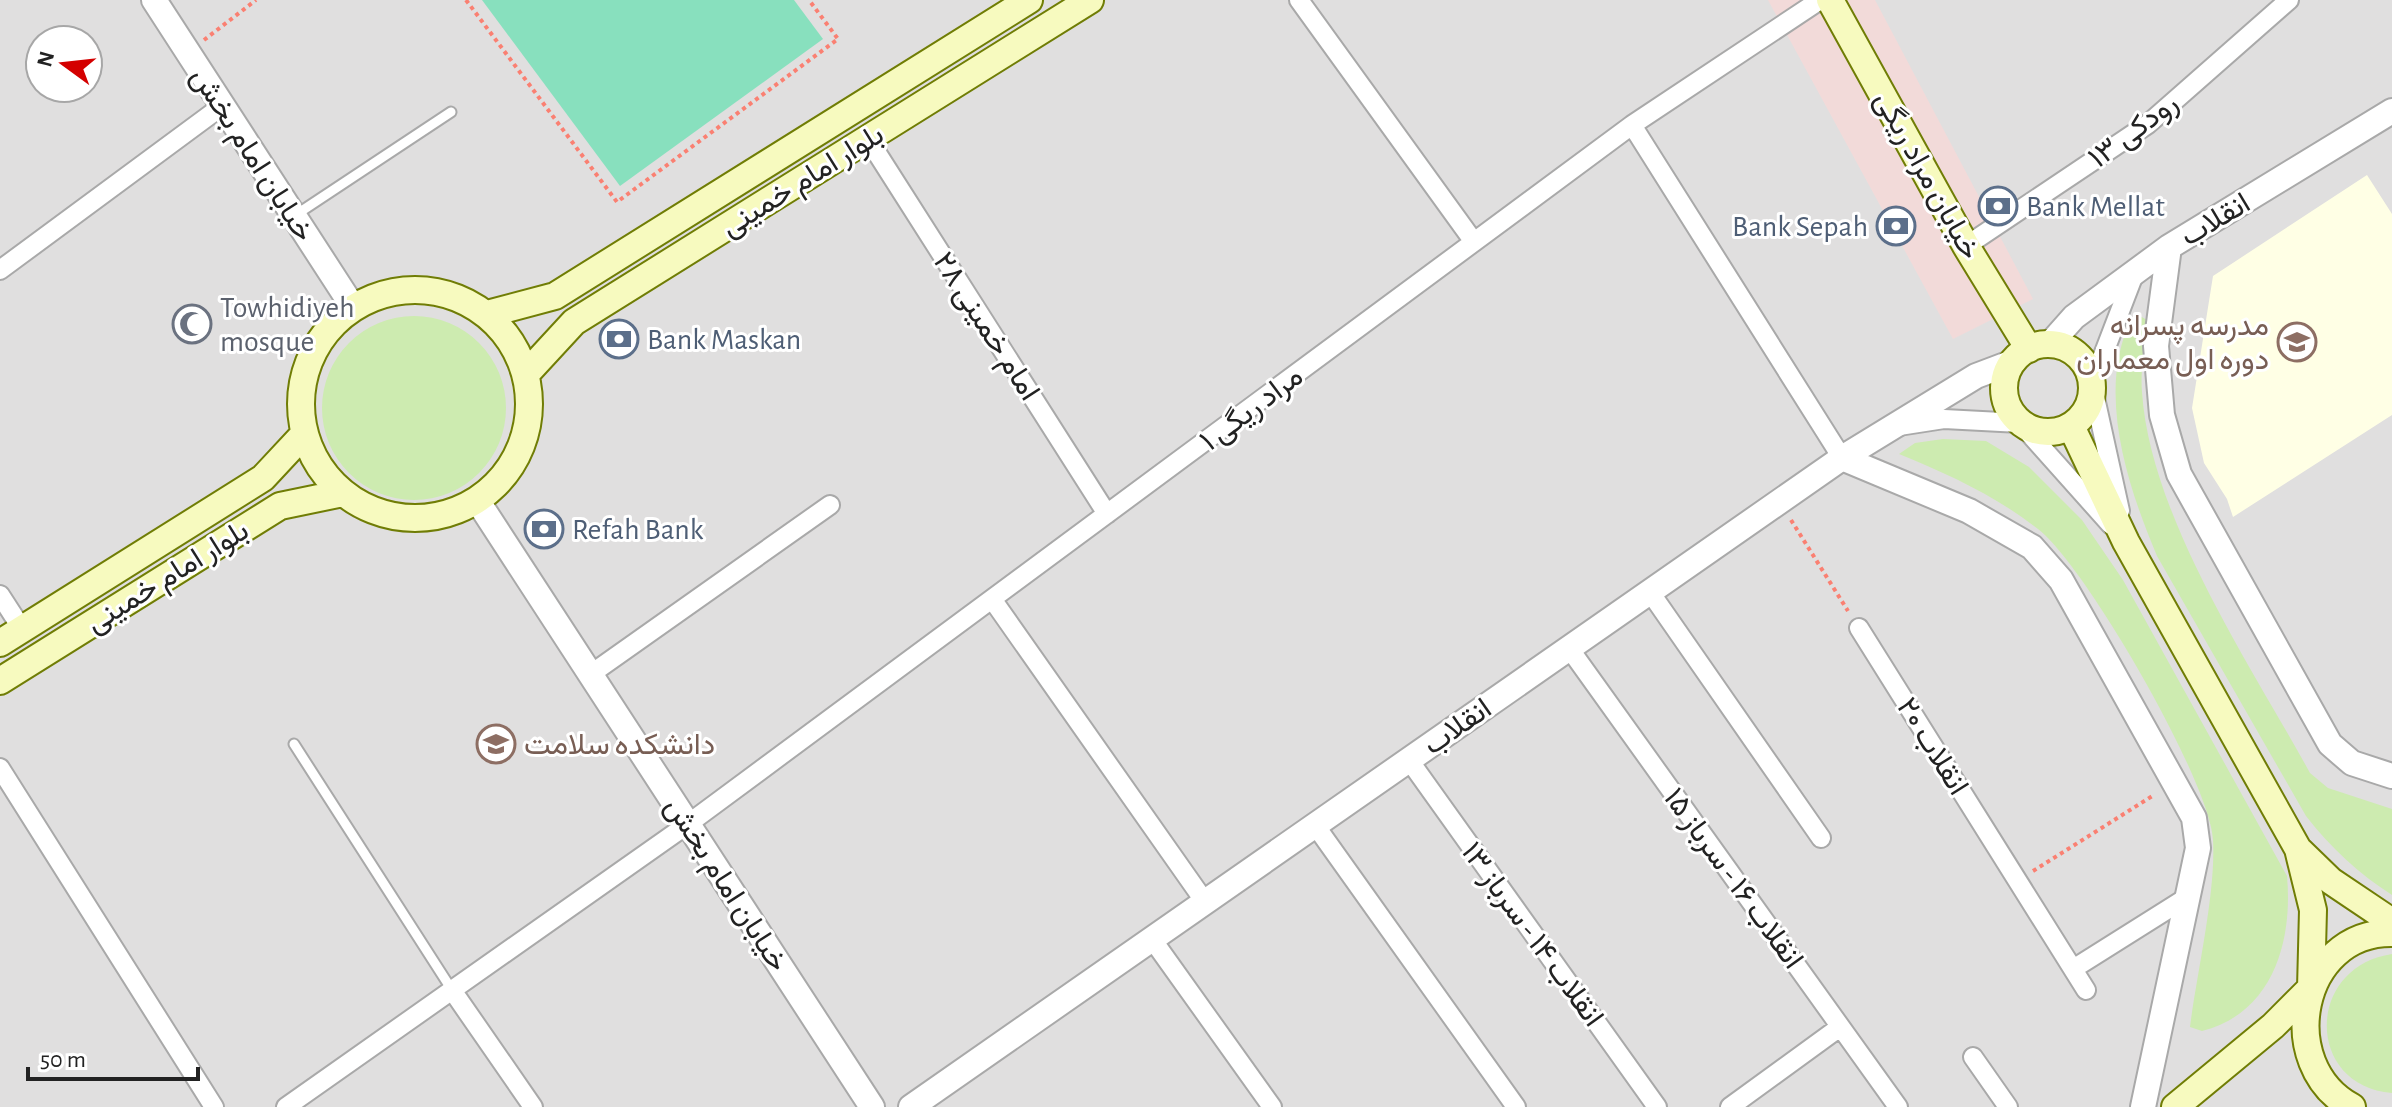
<svg xmlns="http://www.w3.org/2000/svg" width="2392" height="1107" font-family="'Alegreya Sans',Vazirmatn,sans-serif">
<rect width="100%" height="100%" fill="#f2efe9"/>
<!-- residential -->
<path fill="#e0dfdf" fill-rule="evenodd" d="M 0,0 L 2392,0 L 2392,1107 L 0,1107 ZM 40,40 L 88,40 L 88,88 L 40,88 Z"/>
<!-- commercial -->
<path fill="#f2dad9" d="M 1768,0 L 1875,0 L 2033,299 L 1953,339 Z"/>
<!-- education -->
<path fill="#ffffe5" d="M 2367,175 L 2392,214 L 2392,415 L 2233,517 L 2227,499 L 2204,463 L 2192,408 L 2213,276 Z"/>
<!-- grass -->
<path fill="#cdebb0" d="M322 408a92 92 0 1 1 184 0a92 92 0 1 1-184 0Z
M 2140,316 L 2147,320 L 2148,325 C 2145,347 2140,370 2142,392 C 2150,516 2250,664 2310,773 L 2328,788 L 2392,809 L 2392,895 C 2359,874 2330,847 2306,816 L 2157,556 C 2128,487 2095,390 2132,318 Z
M 1943,439 L 1986,441 L 2029,467 L 2082,520 L 2123,580 L 2287,876 C 2293,941 2273,1013 2202,1031 L 2190,1027 C 2197,972 2216,893 2213,840 C 2210,781 2085,565 2038,529 C 1996,496 1948,474 1899,454 L 1915,443 Z
M 2392,954 L 2392,1093 C 2305,1086 2305,967 2392,954 Z"/>
<!-- pitch -->
<path fill="#88e0be" d="M 482,0 L 794,0 L 823,39 L 620,186 Z"/>
<g fill="none" stroke-linecap="round" stroke-linejoin="round">
<!-- service casing -->
<g stroke="#a9a9a9" stroke-width="13">
<path id="service" d="M 297,214 L 451,112
M 294,744 L 452,990"/>
</g>
<!-- minor casing -->
<g stroke="#a9a9a9" stroke-width="22">
<path id="minor" d="M 1299,0 L 1474,242
M 1632,125 L 1842,458
M 868,139 L 1107,514
M 1966,246 L 2148,124 L 2289,0
M 0,270 L 222,106
M 1899,426 L 1944,419 L 2020,423 L 2111,525
M 2120,511 L 2092,384 L 2133,277
M 1650,592 L 1821,838
M 0,595 L 22,629
M 992,599 L 1205,902
M 1859,628 L 2086,990
M 1569,648 L 1898,1107
M 591,674 L 830,505
M 1409,760 L 1657,1107
M 0,768 L 214,1107
M 1315,825 L 1516,1107
M 1152,939 L 1272,1107
M 2073,969 L 2189,896
M 452,990 L 533,1107
M 1973,1057 L 2008,1107
M 286,1107 L 688,824 L 1632,125 L 1820,0
M 1730,1107 L 1840,1027"/>
</g>
<!-- tertiary casing -->
<g stroke="#a9a9a9" stroke-width="28">
<path id="tertiary" d="M 154,0 L 353,307
M 2169,247 L 2156,346 L 2162,415 L 2179,474 L 2330,744 L 2352,763 L 2392,776
M 2050,344 L 2074,317 L 2169,247 L 2392,111
M 1842,458 L 1969,511 L 2032,547 L 2061,580 L 2194,818 L 2198,848 L 2143,1107
M 477,500 L 872,1107
M 911,1107 L 1842,458 L 1976,376 L 2013,362"/>
</g>
<!-- secondary casing -->
<g stroke="#707d05" stroke-width="30">
<path id="secondary" d="M 1830,0 L 1966,246 L 2029,349
M301 404a114 114 0 1 1 228 0a114 114 0 1 1-228 0Z
M 487,314 L 555,296 L 1029,0
M2004 388a44 44 0 1 1 88 0a44 44 0 1 1-88 0Z
M 526,374 L 574,322 L 1090,0
M 2071,426 L 2126,542 L 2298,849 L 2313,910 L 2311,988 L 2273,1026 L 2175,1107
M 0,643 L 263,478 L 304,434
M 0,681 L 280,506 L 343,493
M 2298,849 L 2331,881 L 2392,922
M 2352,1107 C 2274,1065 2299,932 2392,933"/>
</g>
<!-- path -->
<path stroke="#fa8072" stroke-width="4" stroke-dasharray="4 4" stroke-linecap="butt" d="M 466,0 L 617,202 L 838,39 L 809,0
M 204,40 L 256,0
M 1791,520 L 1848,611
M 2033,871 L 2154,795"/>
<!-- service -->
<use href="#service" stroke="#fff" stroke-width="9"/>
<!-- minor -->
<use href="#minor" stroke="#fff" stroke-width="18"/>
<!-- tertiary -->
<use href="#tertiary" stroke="#fff" stroke-width="24"/>
<!-- secondary -->
<use href="#secondary" stroke="#f7fabf" stroke-width="26"/>
</g>
<!-- icons -->
<defs>
<g id="bank-ring" transform="scale(2)"><circle r="9.5" fill="#fff" stroke="#5c6f8a" stroke-width="1.5"/><path d="M-6-4H6V4H-6ZM0-2.3a2.3 2.3 0 1 0 0 4.6a2.3 2.3 0 1 0 0-4.6Z" fill="#5c6f8a"/></g>
<g id="mosque-ring" transform="scale(2)"><circle r="9.5" fill="#fff" stroke="#6b7280" stroke-width="1.5"/><path d="M3.5-4.9A6 6 0 1 0 3.5 4.9A5 5 0 1 1 3.5-4.9Z" fill="#6b7280"/></g>
<g id="school-ring" transform="scale(2)"><circle r="9.5" fill="#fff" stroke="#8d6e63" stroke-width="1.5"/><path d="M0-5L7-2L0 1L-7-2ZM-4 1L0 2.5L4 1V4Q0 6-4 4Z" fill="#8d6e63"/></g>
<g id="university-ring" transform="scale(2)"><circle r="9.5" fill="#fff" stroke="#8d6e63" stroke-width="1.5"/><path d="M0-5L7-2L0 1L-7-2ZM-4 1L0 2.5L4 1V4Q0 6-4 4Z" fill="#8d6e63"/></g>
</defs>
<g fill-rule="evenodd">
<use href="#bank-ring" x="1998" y="206"/>
<use href="#bank-ring" x="1896" y="226"/>
<use href="#mosque-ring" x="192" y="324"/>
<use href="#bank-ring" x="619" y="339"/>
<use href="#school-ring" x="2297" y="342"/>
<use href="#bank-ring" x="544" y="529"/>
<use href="#university-ring" x="496" y="744"/>
</g>
<g text-anchor="middle" stroke-width="6" stroke-linejoin="round" paint-order="stroke">
<!-- street labels -->
<g font-size="30" fill="#222" stroke="#fff">
<text transform="translate(2133 130) rotate(-37)" y="10">رودکی ۱۳</text>
<text transform="translate(253 154) rotate(57)" y="10">خیابان امام بخش</text>
<text transform="translate(1928 175) rotate(61)" y="10">خیابان مراد ریگی</text>
<text transform="translate(802 180) rotate(-32)" y="10">بلوار امام خمینی</text>
<text transform="translate(2215 219) rotate(-31)" y="10">انقلاب</text>
<text transform="translate(987 326) rotate(57)" y="10">امام خمینی ۲۸</text>
<text transform="translate(1251 408) rotate(-37)" y="10">مراد ریگی ۱</text>
<text transform="translate(167 576) rotate(-32)" y="10">بلوار امام خمینی</text>
<text transform="translate(1457 726) rotate(-35)" y="10">انقلاب</text>
<text transform="translate(1933 746) rotate(58)" y="10">انقلاب ۲۰</text>
<text transform="translate(1734 878) rotate(54)" y="10">انقلاب ۱۶ - سرباز ۱۵</text>
<text transform="translate(727 884) rotate(57)" y="10">خیابان امام بخش</text>
<text transform="translate(1533 934) rotate(54)" y="10">انقلاب ۱۴ - سرباز ۱۳</text>
</g>
<!-- service labels -->
<g font-size="30" fill="#4e5e75" stroke="#fff" text-anchor="start">
<text x="2026" y="216">Bank Mellat</text>
<text x="1868" y="236" text-anchor="end">Bank Sepah</text>
<text x="647" y="349">Bank Maskan</text>
<text x="572" y="539">Refah Bank</text>
</g>
<!-- worship labels -->
<g font-size="30" fill="#5b616d" stroke="#fff" text-anchor="start">
<text x="220" y="317">Towhidiyeh<tspan x="220" dy="34">mosque</tspan></text>
</g>
<!-- education labels -->
<g font-size="30" fill="#785e54" stroke="#fff" text-anchor="end">
<text x="2269" y="335">مدرسه پسرانه<tspan x="2269" dy="34">دوره اول معماران</tspan></text>
<text x="524" y="754" text-anchor="start">دانشکده سلامت</text>
</g>
</g>
<!-- north arrow -->
<g transform="translate(64 64) rotate(285)"><circle r="38" fill="#ffffff" stroke="#a7a7a7" stroke-width="2"/>
<path d="M0-6L14 30L0 20L-14 30Z" fill="#d40000"/>
<text y="-12" font-size="22" font-weight="bold" text-anchor="middle" fill="#222222">N</text>
</g>
<!-- scale -->
<path d="M28 1067v12h170v-12" fill="none" stroke="#222222" stroke-width="4"/>
<text x="40" y="1067" font-size="24" fill="#222222" stroke="#ffffff" stroke-width="6" paint-order="stroke">50 m</text>
</svg>
